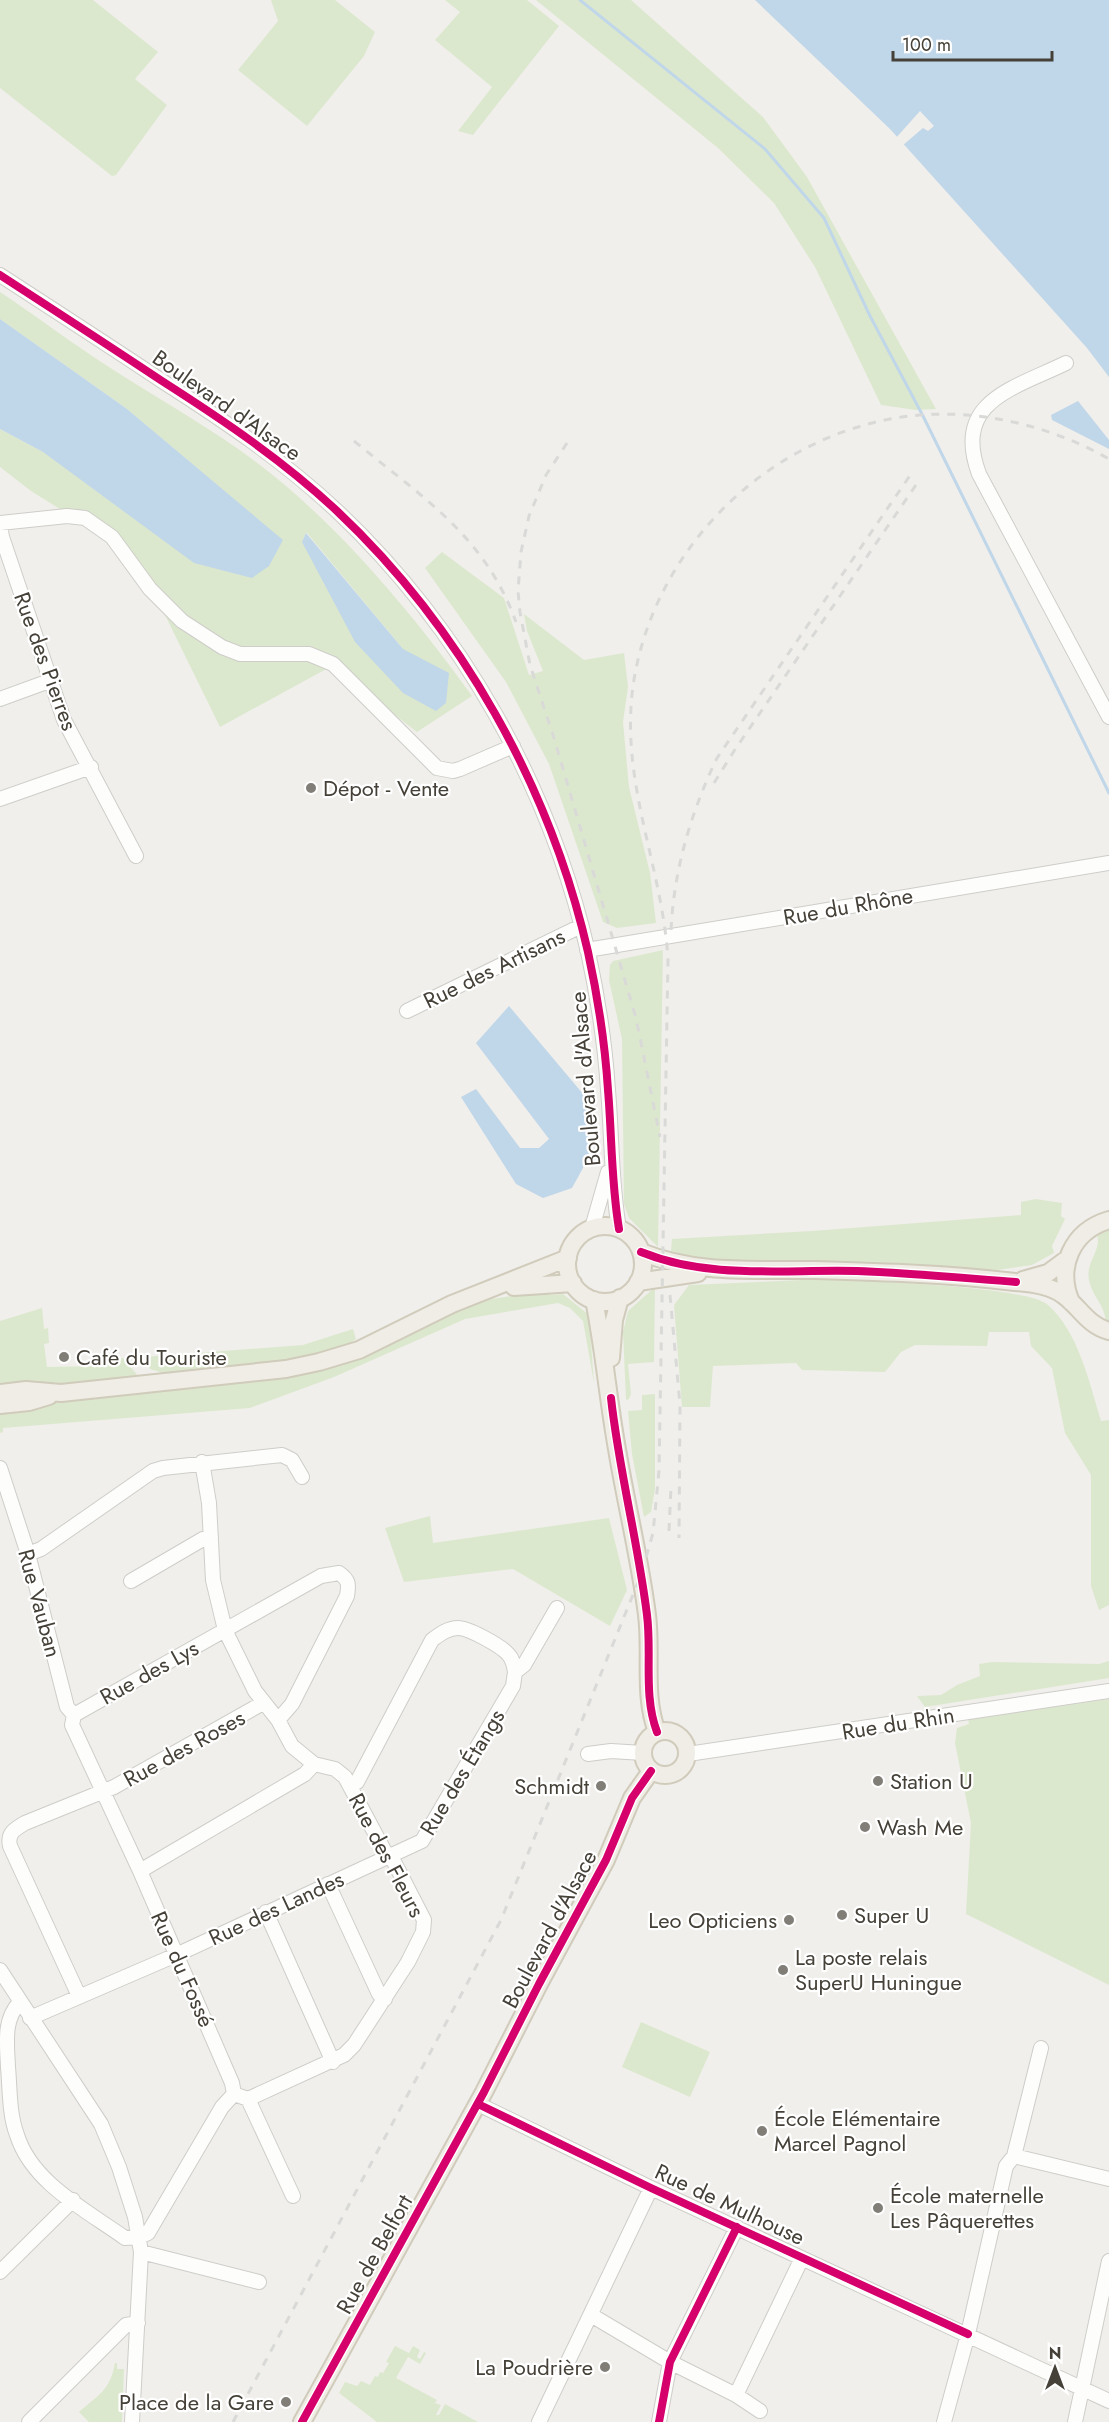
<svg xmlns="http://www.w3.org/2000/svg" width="1109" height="2422" font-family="Jost,sans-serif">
<rect width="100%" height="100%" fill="#f0efeb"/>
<!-- green -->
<path fill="#dce8ce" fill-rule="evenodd" d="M 0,0 L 93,0 L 158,52 L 135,79 L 167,105 L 116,175 L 112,176 L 0,88 Z
M 271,0 L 335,0 L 375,32 L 364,56 L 307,126 L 238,70 L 278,21 Z
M 445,0 L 527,0 L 559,26 L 473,135 L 458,131 L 492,87 L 435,40 L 460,12 Z
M 536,0 L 631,0 L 763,117 L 807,177 L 936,409 L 916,410 L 881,405 L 815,267 L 774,203 L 718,148 Z
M 0,292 C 38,317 74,345 112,369 C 171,407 233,440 286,486 C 355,545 419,622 472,696 L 417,732 L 382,705 L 364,684 L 339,662 L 220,727 L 166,617 L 129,552 L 31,491 L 0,467 L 0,429 L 43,452 L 282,540 L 127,409 L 0,319 ZM 306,533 L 307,533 L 403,649 L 302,542 Z
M 442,552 L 504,598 L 529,675 L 543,671 L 527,631 L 524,614 L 584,660 L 624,653 L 628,687 L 623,722 L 629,787 L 650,873 L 656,923 L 617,928 L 603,922 L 549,764 L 506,682 L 425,568 Z
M 663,950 L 658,1247 L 629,1218 L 624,1204 L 622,1039 L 609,980 L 610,965 L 613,961 Z
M 1036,1199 L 1062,1203 L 1061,1216 L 1065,1219 L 1052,1246 L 1054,1253 L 1032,1265 L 998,1270 L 723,1262 L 697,1259 L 671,1251 L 672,1239 L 812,1231 L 1021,1215 L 1021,1202 Z
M 1109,1223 L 1109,1325 L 1106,1325 C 1106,1305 1093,1299 1089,1280 C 1086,1265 1096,1256 1098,1243 C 1098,1239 1097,1233 1096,1228 Z
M 826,1279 C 863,1281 1027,1286 1048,1305 C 1078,1331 1090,1384 1101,1421 L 1109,1420 L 1109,1605 L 1099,1610 L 1091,1586 L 1091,1475 L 1065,1433 L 1052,1368 L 1031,1346 L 1029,1332 L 989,1332 L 987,1346 L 915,1345 L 901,1352 L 885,1372 L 802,1370 L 796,1363 L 713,1366 L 710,1407 L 682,1407 L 674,1305 L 689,1285 Z
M 655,1287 L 654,1362 L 628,1364 L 631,1394 L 629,1399 L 626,1400 L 623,1332 L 628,1311 Z
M 547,1291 L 549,1295 L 563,1294 L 589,1315 L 594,1383 L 583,1321 L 570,1308 L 558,1303 L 465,1319 L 334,1377 L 250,1408 L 3,1428 L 3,1432 L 0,1433 L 0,1408 L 157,1392 L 294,1375 L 333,1367 L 364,1356 L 461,1309 L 491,1299 Z
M 42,1308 L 44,1329 L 48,1328 L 49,1343 L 44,1344 L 47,1367 L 103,1366 L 103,1362 L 123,1358 L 139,1377 L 0,1390 L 0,1321 Z
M 353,1329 L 356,1339 L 342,1349 L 312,1357 L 225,1370 L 196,1369 L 163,1373 L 150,1369 L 144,1357 L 303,1345 Z
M 655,1394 L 655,1489 L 651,1512 L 644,1517 L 632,1454 L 628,1411 L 642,1410 L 642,1395 Z
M 430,1516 L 433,1543 L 609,1518 L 627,1590 L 610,1626 L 513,1569 L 404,1582 L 385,1528 Z
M 1109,1661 L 1109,1678 L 925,1707 L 917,1696 L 941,1695 L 957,1685 L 980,1676 L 979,1664 L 992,1662 L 1099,1664 Z
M 1109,1699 L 1109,1985 L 966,1914 L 971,1823 L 955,1743 L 957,1728 L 969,1724 L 968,1719 Z
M 641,2022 L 710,2052 L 690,2097 L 622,2067 Z
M 395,2346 L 409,2353 L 413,2346 L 420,2350 L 417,2357 L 420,2359 L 424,2352 L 426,2353 L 420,2364 L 408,2357 L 396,2378 L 437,2400 L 435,2403 L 441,2405 L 436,2415 L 439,2415 L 445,2404 L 478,2422 L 377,2422 L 339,2393 L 345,2382 L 357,2386 L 361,2381 L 370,2385 L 375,2376 L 378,2377 L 380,2372 L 383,2373 L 389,2363 L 386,2362 Z
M 115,2363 L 117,2363 L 117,2369 L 124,2369 L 122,2422 L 89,2422 L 79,2412 C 98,2395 110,2391 115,2363 Z"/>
<!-- water -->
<path fill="#c0d6e9" d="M 755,0 L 1109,0 L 1109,377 L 1087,348 L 890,129 Z
M 0,319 L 127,409 L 283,540 L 269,566 L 252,578 L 194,563 L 43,452 L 0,429 Z
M 1078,401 L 1109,440 L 1109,449 L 1052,420 L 1051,415 Z
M 306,533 L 403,649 L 449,673 L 446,703 L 436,711 L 403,693 L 355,642 L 302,542 Z
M 509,1006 L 589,1101 L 589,1157 L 572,1188 L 543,1198 L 516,1184 L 461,1097 L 476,1089 L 520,1148 L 539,1148 L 549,1139 L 476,1043 Z"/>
<!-- pier -->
<path fill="#f0efeb" d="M 920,111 L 934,126 L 928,131 L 923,128 L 902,146 L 895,139 Z"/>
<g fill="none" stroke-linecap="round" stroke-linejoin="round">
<!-- stream -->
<path stroke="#c0d6e9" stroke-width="3" d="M 580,0 L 765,149 L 824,218 L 870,316 L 923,416 L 1109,793"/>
<!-- minor casing -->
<g stroke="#cecdc9" stroke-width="16">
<path id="minor" d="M 0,275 C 54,310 108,345 162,381 C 223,420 284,461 337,511 C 461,628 550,786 588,952 C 598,998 605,1043 608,1090 C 612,1137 611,1181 619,1229
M 1066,363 C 1013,389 952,401 979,474 L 1109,717
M 0,523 L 67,516 L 85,518 L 112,537 L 150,589 L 182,621 L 222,647 L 240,654 L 309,654 L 333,664 L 437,768 L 453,771 L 460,769 L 513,746
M 0,525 L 2,537 L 64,720 L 136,856
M 0,699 L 52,680
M 0,799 L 91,767
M 587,950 L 1109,863
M 407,1011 L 581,926
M 592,1228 L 608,1172
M 202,1462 L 209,1503 L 213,1580 L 225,1630 L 255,1691 L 278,1720 L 292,1746 L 314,1764 L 335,1769 L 345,1777 L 385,1852 L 391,1856 L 424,1920 L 423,1932 L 408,1962 L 354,2045 L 344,2055 L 248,2099
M 0,1468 L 28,1554 L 67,1707 L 74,1715 L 72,1725 L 140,1871 L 232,2083 L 234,2094 L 248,2099 L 293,2196
M 28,1554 L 41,1549 L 153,1471 L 163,1468 L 282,1455 L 292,1460 L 302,1477
M 131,1581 L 203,1539 L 211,1537
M 74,1715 L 321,1576 L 339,1573 C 349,1580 349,1584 347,1596 L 292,1704 L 278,1720
M 588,1754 L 611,1751 L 643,1753
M 688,1754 L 1109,1691
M 351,1786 L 357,1782 L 432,1640 C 440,1634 448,1628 458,1628 C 469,1628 501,1646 508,1654 C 513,1659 514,1665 515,1672
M 140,1871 L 305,1774 L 314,1764
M 328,1884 L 379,1994 L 385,1999
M 266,1912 L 333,2062
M 0,1970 L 101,2124 L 119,2167 L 135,2217 L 141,2252 L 132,2422
M 79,1996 L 10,1846 C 7,1833 15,1829 25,1823 L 114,1787 L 263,1703
M 20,2002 C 3,2020 7,2043 8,2067 C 10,2089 9,2114 17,2135 C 32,2183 86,2210 125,2238 L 139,2237 L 148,2233 L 222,2107 L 234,2094
M 30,2018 L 176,1955 L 422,1841 L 513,1686 L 515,1672 L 524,1665 L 557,1608
M 478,2104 L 651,2188 L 1109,2401
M 1014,2156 L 1109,2179
M 141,2252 L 259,2282
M 0,2272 L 73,2200
M 591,2315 L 670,2362 L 736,2395 L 760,2411
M 736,2395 L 802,2258
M 29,2422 L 126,2325 L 138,2323
M 539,2422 L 651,2188
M 659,2422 L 670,2362 L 737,2227
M 944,2422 L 968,2334 L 1006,2166 L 1014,2156 L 1041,2048
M 1075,2422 L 1109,2261"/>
</g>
<!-- major casing -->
<g stroke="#d0cbbb" stroke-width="20">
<path id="major" d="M567 1264a38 38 0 1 1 76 0a38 38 0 1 1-76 0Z
M 641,1252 C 698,1275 755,1269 815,1270 C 882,1272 949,1274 1015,1282 C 1030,1283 1051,1286 1063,1295 C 1080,1307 1087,1325 1109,1331
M 1023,1280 L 1048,1273 L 1067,1259
M 638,1282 L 698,1273
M 514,1287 L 573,1283
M 594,1300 C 604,1349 608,1399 617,1449 C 626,1504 640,1559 647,1615 C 652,1654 643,1695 657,1732
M 1071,1302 C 1056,1267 1072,1231 1109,1220
M 611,1358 L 614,1320 L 620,1298
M 0,1393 L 26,1390 L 61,1393 L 286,1369 L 319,1362 L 359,1350 L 452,1304 L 568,1258
M 0,1405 L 29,1402 L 49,1396
M643 1753a22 22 0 1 1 44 0a22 22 0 1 1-44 0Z
M 302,2422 L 484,2092 L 539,1984 L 606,1860 L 632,1798 L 651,1771"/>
</g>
<!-- minor -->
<use href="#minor" stroke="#fdfdfc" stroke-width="14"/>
<!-- major -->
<use href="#major" stroke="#efede5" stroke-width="16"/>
<!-- rail -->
<path stroke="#d9d9d8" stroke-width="3" stroke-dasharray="8 8" stroke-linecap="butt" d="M 354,441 C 422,497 485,536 516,622
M 567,443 L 546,475 L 529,516 L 521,552 L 518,591 L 520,612 L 530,665 L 554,738 L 636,1018 L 660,1137
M 714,783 L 734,751 L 918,482
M 671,930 C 674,869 691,812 717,758 L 911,474
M 670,1295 L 680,1405 L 679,1538
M 669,1531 L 671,1486
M 233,2422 L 501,1920 L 641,1575 L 653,1533 L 659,1471 L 668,959 C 662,865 620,783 633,686 C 652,554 759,444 890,419 C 964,405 1044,422 1109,459"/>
<!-- cycleway casing -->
<g stroke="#fff" stroke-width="11">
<path id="cycleway" d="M 0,275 C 54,310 108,345 162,381 C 223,420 284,461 337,511 C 461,628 550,786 588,952 C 598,998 605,1043 608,1090 C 612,1137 611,1181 619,1229
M 641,1252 C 710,1280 784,1269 857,1271 C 910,1273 963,1278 1016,1282
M 611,1398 C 619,1471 638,1542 647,1615 C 652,1654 643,1695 657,1732
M 478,2104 L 651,2188 L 968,2334
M 302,2422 L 484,2092 L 539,1984 L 606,1860 L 632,1798 L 651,1771
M 659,2422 L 670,2362 L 737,2227"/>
</g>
<!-- cycleway -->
<use href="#cycleway" stroke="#d6006c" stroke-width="8"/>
</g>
<!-- markers -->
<g fill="#817e77" stroke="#fff" stroke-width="2">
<circle cx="311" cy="788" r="6"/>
<circle cx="64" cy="1357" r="6"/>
<circle cx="878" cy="1781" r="6"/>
<circle cx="601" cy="1786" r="6"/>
<circle cx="865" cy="1827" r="6"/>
<circle cx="842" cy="1915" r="6"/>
<circle cx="789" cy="1920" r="6"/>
<circle cx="783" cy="1970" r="6"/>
<circle cx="762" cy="2131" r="6"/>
<circle cx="878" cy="2208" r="6"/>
<circle cx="605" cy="2367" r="6"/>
<circle cx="286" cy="2402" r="6"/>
</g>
<g text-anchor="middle" stroke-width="4.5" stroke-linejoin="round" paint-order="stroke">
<!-- street labels -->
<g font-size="22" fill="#454138" stroke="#fff">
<text transform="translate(227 405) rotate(35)" y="8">Boulevard d'Alsace</text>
<text transform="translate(46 661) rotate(70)" y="8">Rue des Pierres</text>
<text transform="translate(848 906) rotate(-10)" y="8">Rue du Rhône</text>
<text transform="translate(494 968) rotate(-26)" y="8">Rue des Artisans</text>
<text transform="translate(585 1079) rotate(-95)" y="8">Boulevard d'Alsace</text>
<text transform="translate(40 1603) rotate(75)" y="8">Rue Vauban</text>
<text transform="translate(149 1672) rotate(-29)" y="8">Rue des Lys</text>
<text transform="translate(898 1723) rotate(-9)" y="8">Rue du Rhin</text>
<text transform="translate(184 1748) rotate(-29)" y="8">Rue des Roses</text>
<text transform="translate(462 1772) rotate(-59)" y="8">Rue des Étangs</text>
<text transform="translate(387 1855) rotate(62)" y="8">Rue des Fleurs</text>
<text transform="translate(276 1908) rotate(-25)" y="8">Rue des Landes</text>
<text transform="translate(549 1929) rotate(-62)" y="8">Boulevard d'Alsace</text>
<text transform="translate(183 1969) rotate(66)" y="8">Rue du Fossé</text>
<text transform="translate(730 2204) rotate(25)" y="8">Rue de Mulhouse</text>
<text transform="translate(374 2254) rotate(-61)" y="8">Rue de Belfort</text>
</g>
<!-- poi labels -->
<g font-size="22" fill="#454138" stroke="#fff" text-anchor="start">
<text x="323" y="796">Dépot - Vente</text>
<text x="76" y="1365">Café du Touriste</text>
<text x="890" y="1789">Station U</text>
<text x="589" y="1794" text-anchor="end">Schmidt</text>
<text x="877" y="1835">Wash Me</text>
<text x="854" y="1923">Super U</text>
<text x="777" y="1928" text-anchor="end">Leo Opticiens</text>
<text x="795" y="1965">La poste relais<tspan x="795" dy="25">SuperU Huningue</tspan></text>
<text x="774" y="2126">École Elémentaire<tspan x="774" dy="25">Marcel Pagnol</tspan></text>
<text x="890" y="2203">École maternelle<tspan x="890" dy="25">Les Pâquerettes</tspan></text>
<text x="593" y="2375" text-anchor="end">La Poudrière</text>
<text x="274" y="2410" text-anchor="end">Place de la Gare</text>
</g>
</g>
<!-- north arrow -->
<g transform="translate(1055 2368)" stroke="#ffffff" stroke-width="4.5" paint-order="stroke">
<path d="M0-4.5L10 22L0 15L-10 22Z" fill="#454138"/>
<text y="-9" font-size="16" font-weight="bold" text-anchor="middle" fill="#454138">N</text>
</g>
<!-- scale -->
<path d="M893 51v9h159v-9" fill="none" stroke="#454138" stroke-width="3"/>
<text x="902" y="51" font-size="18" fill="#454138" stroke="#ffffff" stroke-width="4.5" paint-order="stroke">100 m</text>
</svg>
